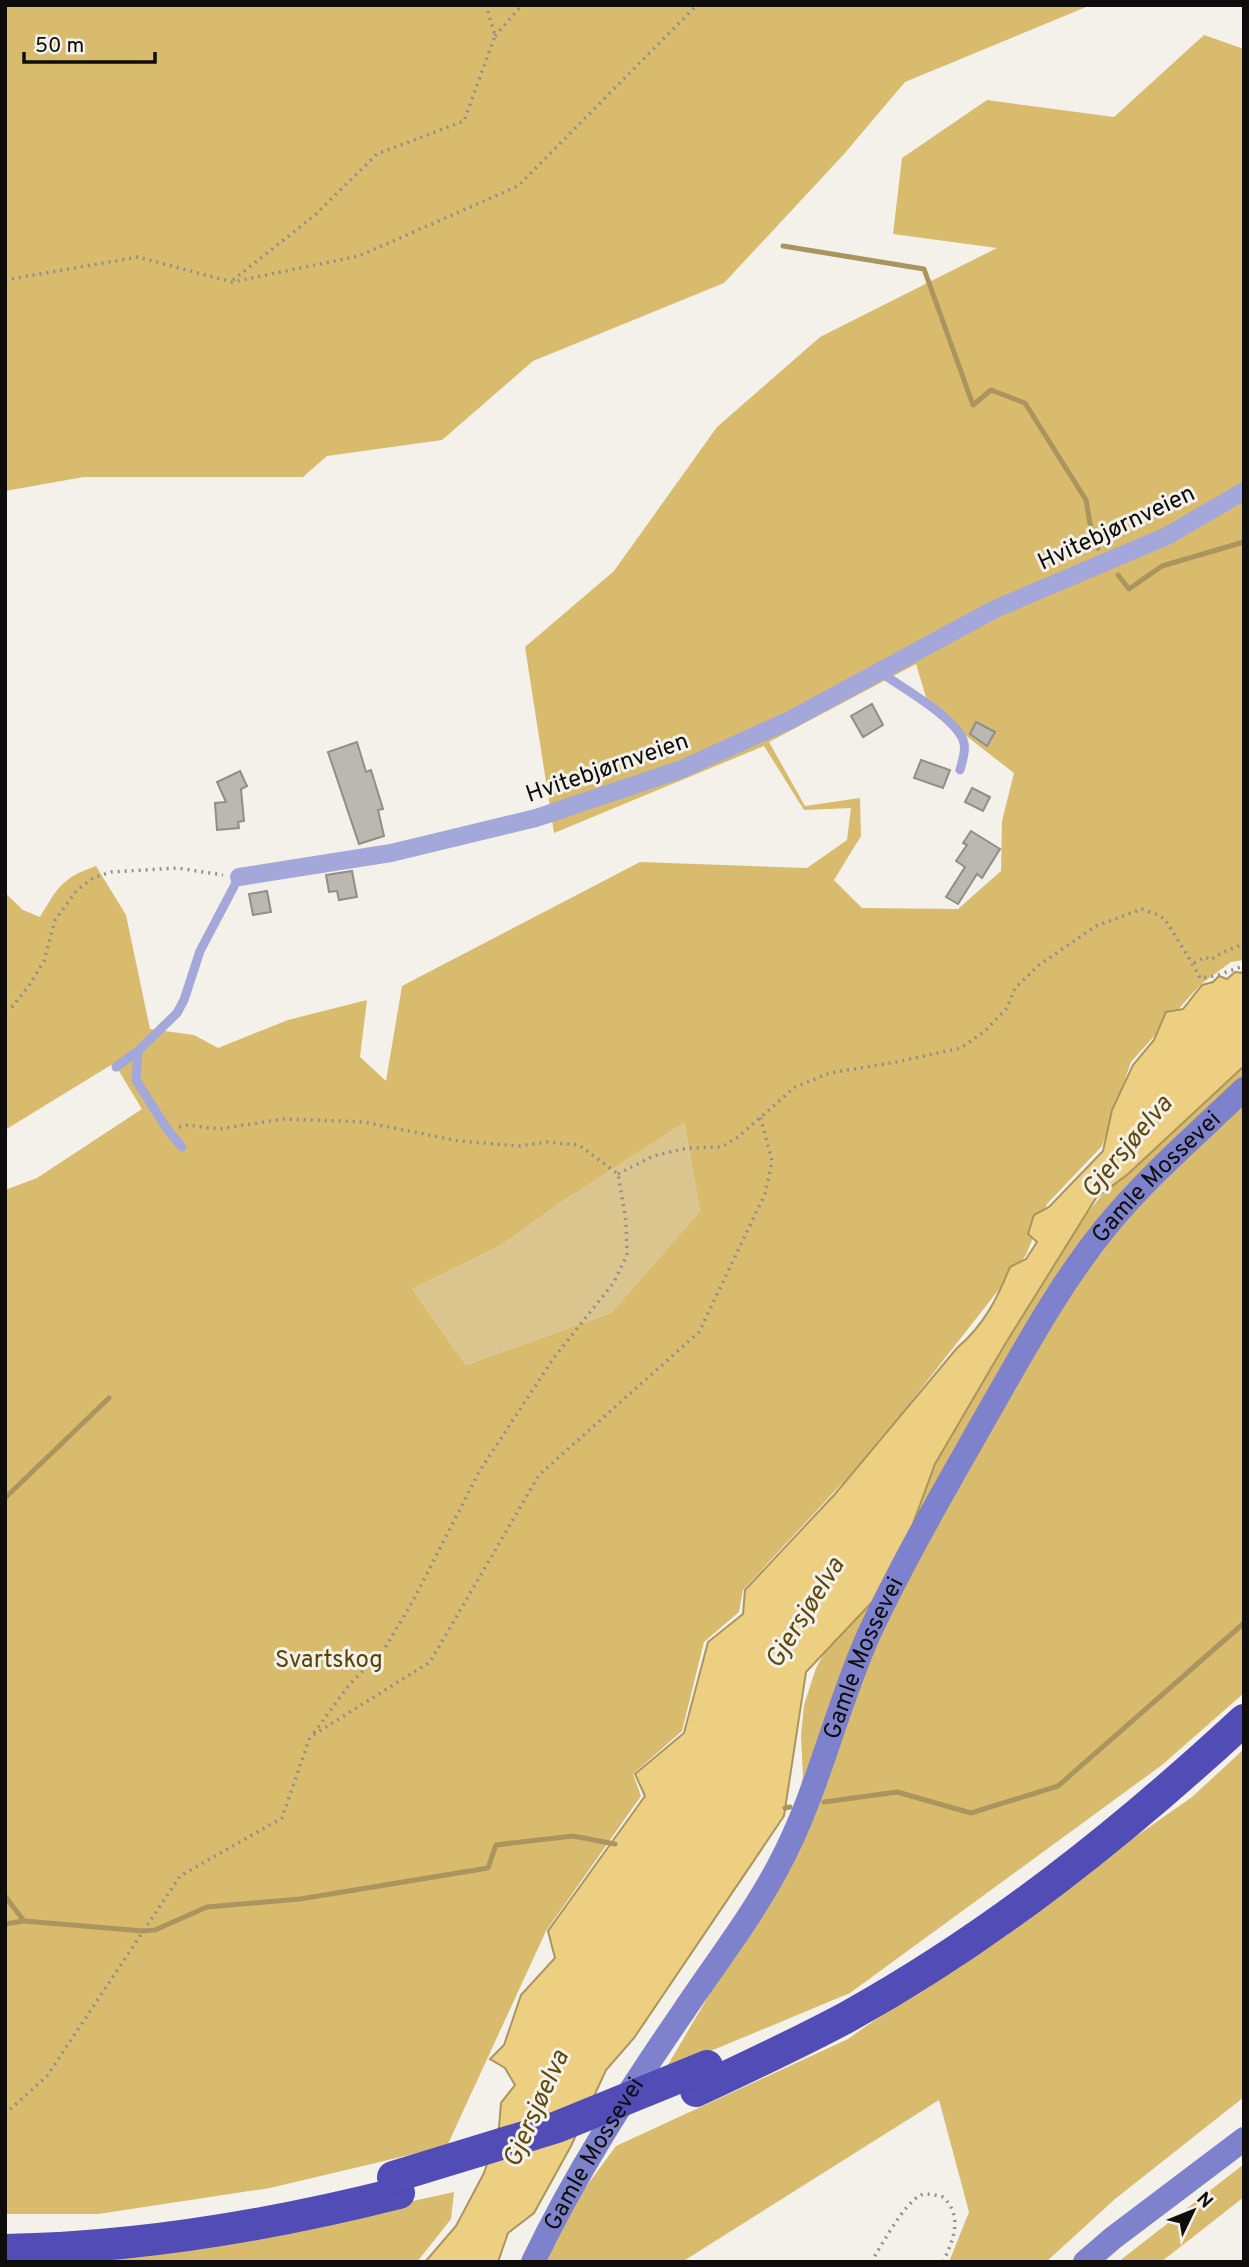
<svg xmlns="http://www.w3.org/2000/svg" width="1249" height="2267" font-family="Overpass,sans-serif">
<rect width="100%" height="100%" fill="#f4f1eb"/>
<!-- green -->
<path fill="#dbc58f" d="M 684,1123 L 700,1211 L 611,1313 L 466,1365 L 412,1289 L 500,1246 L 560,1203 Z"/>
<!-- forest -->
<path fill="#d9bb6e" fill-rule="evenodd" d="M 5,5 L 1091,5 L 905,82 L 844,154 L 724,283 L 533,361 L 442,440 L 327,456 L 303,477 L 84,477 L 5,491 Z
M 1204,35 L 1244,49 L 1244,960 L 1231,962 L 1201,984 L 1131,1062 L 1102,1146 L 1047,1204 L 1026,1255 L 909,1404 L 847,1478 L 743,1590 L 739,1612 L 704,1642 L 682,1731 L 633,1774 L 641,1796 L 546,1931 L 447,2146 L 270,2188 L 98,2214 L 5,2214 L 5,1190 L 37,1178 L 142,1109 L 117,1068 L 111,1065 L 5,1130 L 5,893 L 23,910 L 40,917 C 58,887 62,878 96,866 L 126,915 L 150,1029 L 194,1035 L 218,1048 L 288,1020 L 367,1000 L 360,1057 L 386,1081 L 402,986 L 640,862 L 807,868 L 847,840 L 851,808 L 804,810 L 764,746 L 554,833 L 525,647 L 614,571 L 717,427 L 820,337 L 997,248 L 893,234 L 902,158 L 987,100 L 1114,117 ZM 916,664 L 929,707 L 1014,773 L 1002,821 L 1001,871 L 958,909 L 862,908 L 834,880 L 861,836 L 860,798 L 805,806 L 769,742 ZM 684,1123 L 700,1211 L 611,1313 L 466,1365 L 412,1289 L 500,1246 L 560,1203 Z
M 1244,1061 L 1244,1693 L 1162,1765 L 850,1993 L 665,2070 L 779,1876 L 803,1777 L 801,1736 L 804,1705 L 816,1668 L 963,1398 L 1063,1243 L 1101,1196 Z
M 1244,1749 L 1244,2097 L 1115,2199 L 1046,2262 L 949,2262 L 969,2212 L 939,2100 L 682,2262 L 545,2262 L 582,2192 L 616,2146 L 848,2039 L 1192,1797 Z
M 1244,2164 L 1244,2197 L 1161,2262 L 1118,2262 Z
M 454,2192 L 451,2219 L 417,2262 L 5,2262 L 276,2231 Z"/>
<!-- water -->
<path fill="#edcf81" stroke="#aa955e" stroke-width="2" d="M 1235,972 L 1244,973 L 1244,1066 L 1128,1174 L 1096,1198 L 1004,1346 L 935,1464 L 892,1581 L 806,1672 L 784,1816 L 634,2038 L 606,2070 L 571,2146 L 534,2213 L 508,2233 L 498,2262 L 425,2262 L 456,2226 L 484,2173 L 499,2127 L 501,2103 L 515,2085 L 505,2068 L 490,2059 L 504,2045 L 521,1995 L 555,1958 L 548,1931 L 645,1796 L 635,1774 L 684,1733 L 708,1642 L 743,1614 L 745,1590 L 835,1494 L 957,1348 C 984,1325 997,1299 1010,1267 L 1026,1259 L 1037,1242 L 1028,1234 L 1034,1215 L 1049,1207 L 1103,1151 L 1112,1110 L 1133,1065 L 1154,1040 L 1166,1012 L 1183,1009 L 1202,985 L 1213,982 L 1219,976 L 1227,979 Z"/>
<g fill="none" stroke-linecap="round" stroke-linejoin="round">
<!-- stream -->
<path stroke="#aa955e" stroke-width="5" d="M 783,246 L 924,269 L 973,405 L 991,390 L 1025,403 L 1086,500 L 1093,541 L 1098,548
M 1118,575 L 1129,589 L 1162,566 L 1244,542
M 5,1498 L 109,1398
M 824,1802 L 897,1792 L 971,1813 L 1058,1786 L 1244,1623
M 785,1808 L 790,1807
M 5,1896 L 24,1921
M 5,1924 L 24,1921 L 143,1931 L 155,1930 L 207,1907 L 300,1899 L 488,1868 L 496,1845 L 573,1836 L 615,1844"/>
</g>
<!-- building -->
<path fill="#bab8b1" stroke="#908e88" stroke-width="2" d="M 872,704 L 883,725 L 863,737 L 851,716 Z
M 976,722 L 995,732 L 987,746 L 970,734 Z
M 357,742 L 366,772 L 371,770 L 383,809 L 378,810 L 384,836 L 359,844 L 328,752 Z
M 921,760 L 950,770 L 943,788 L 914,778 Z
M 240,771 L 247,786 L 241,789 L 244,821 L 238,822 L 239,828 L 217,830 L 215,803 L 226,802 L 217,782 Z
M 972,788 L 990,797 L 983,811 L 965,802 Z
M 971,831 L 1000,849 L 982,878 L 977,874 L 958,904 L 946,897 L 965,867 L 956,861 L 967,845 L 963,843 Z
M 352,871 L 357,897 L 339,900 L 337,891 L 329,892 L 326,875 Z
M 267,891 L 271,912 L 253,915 L 249,894 Z"/>
<g fill="none" stroke-linecap="round" stroke-linejoin="round">
<!-- path -->
<path stroke="#92908c" stroke-width="3.5" stroke-dasharray="2 5" stroke-linecap="butt" d="M 495,36 L 522,5
M 5,280 L 138,257 L 232,282 L 359,256 L 518,186 L 697,5
M 233,280 L 315,215 L 377,154 L 464,121 L 495,36 L 486,5
M 1242,832 L 1244,832
M 1194,963 L 1205,957 L 1211,960 C 1222,951 1232,950 1244,943
M 5,1010 L 13,1006 L 30,984 L 44,961 L 55,920 L 77,890 L 93,878 L 111,872 L 177,868 L 223,875
M 179,1127 L 188,1125 L 219,1129 L 283,1119 L 338,1121 L 364,1122 L 459,1141 L 519,1146 L 547,1142 L 579,1145 L 618,1174 L 626,1221 L 627,1255 L 614,1282 L 553,1359 L 479,1472 L 414,1599 L 385,1648 L 349,1685 L 313,1734
M 618,1174 L 653,1156 L 687,1148 L 722,1147 L 738,1137 L 795,1087 L 830,1073 L 896,1062 L 961,1048 L 985,1031 L 1007,1008 L 1015,988 L 1039,965 L 1096,926 L 1142,909 C 1148,912 1159,914 1164,919 C 1168,923 1197,971 1200,978 L 1215,976 L 1244,966
M 5,2114 L 47,2076 L 180,1876 L 282,1818 L 310,1737 L 430,1662 L 539,1475 L 699,1332 L 765,1194 L 772,1161 L 760,1116
M 871,2262 C 882,2245 904,2203 921,2195 C 928,2193 936,2195 943,2197 C 963,2216 954,2239 943,2262"/>
<!-- lane -->
<path stroke="#a3a7da" stroke-width="9" d="M 882,670 L 886,676 C 906,690 959,720 964,743 C 966,752 962,762 960,770
M 116,1067 L 138,1051
M 182,1147 L 167,1129 L 136,1080 L 138,1051 L 177,1013 L 184,1000 L 200,951 L 239,877"/>
<!-- street -->
<path stroke="#a3a7da" stroke-width="18" d="M 239,877 L 391,853 L 536,818 L 682,769 L 792,719 L 995,609 L 1167,536 L 1244,491"/>
<!-- secondary -->
<g stroke="#7e82cc" stroke-width="24">
<path id="s1" d="M 533,2262 C 575,2174 628,2092 683,2012 C 715,1964 751,1918 778,1867 C 818,1793 835,1710 869,1634 C 903,1561 944,1491 984,1420 C 1022,1354 1058,1286 1106,1227 C 1147,1177 1197,1134 1244,1089"/>
<path d="M 1085,2262 L 1113,2238 L 1244,2139"/>
</g>
<!-- highway -->
<path stroke="#514cb6" stroke-width="32" d="M 696,2091 C 747,2067 799,2043 849,2016 C 993,1936 1123,1832 1244,1720
M 5,2250 C 136,2248 272,2225 399,2193"/>
<!-- highway-bridge -->
<path stroke="#514cb6" stroke-width="32" d="M 393,2177 L 557,2127 L 707,2066"/>
</g>
<g text-anchor="middle" stroke-width="6" stroke-linejoin="round" paint-order="stroke">
<!-- street labels -->
<g font-size="24" fill="#0e0d0b" stroke="#f4f1eb">
<text transform="translate(1116 527) rotate(-25)" y="8">Hvitebjørnveien</text>
<text transform="translate(607 767) rotate(-19)" y="8">Hvitebjørnveien</text>
<text dy="8" stroke="none"><textPath href="#s1" startOffset="1258">Gamle Mossevei</textPath></text>
<text dy="8" stroke="none"><textPath href="#s1" startOffset="691">Gamle Mossevei</textPath></text>
<text dy="8" stroke="none"><textPath href="#s1" startOffset="124">Gamle Mossevei</textPath></text>
</g>
<!-- park labels -->
<g font-size="24" fill="#584302" stroke="#f4f1eb">
<text x="329" y="1667">Svartskog</text>
</g>
<!-- water labels -->
<g font-size="26" font-style="italic" fill="#5e490b" stroke="#f4f1eb">
<text transform="translate(1126 1146) rotate(-50)" y="9">Gjersjøelva</text>
<text transform="translate(804 1612) rotate(-58)" y="9">Gjersjøelva</text>
<text transform="translate(535 2108) rotate(-66)" y="9">Gjersjøelva</text>
</g>
</g>
<!-- border -->
<rect width="1249" height="2267" fill="none" stroke="#0e0d0b" stroke-width="14"/>
<!-- north arrow -->
<g transform="translate(1193 2211) rotate(47)" stroke="#f4f1eb" stroke-width="5" paint-order="stroke">
<path d="M0-5L12 26L0 18L-12 26Z" fill="#0e0d0b"/>
<text y="-10" font-size="19" font-weight="bold" text-anchor="middle" fill="#0e0d0b">N</text>
</g>
<!-- scale -->
<path d="M24 52v10h131v-10" fill="none" stroke="#0e0d0b" stroke-width="3.5"/>
<text x="35" y="52" font-size="21" fill="#0e0d0b" stroke="#f4f1eb" stroke-width="5" paint-order="stroke">50 m</text>
</svg>
